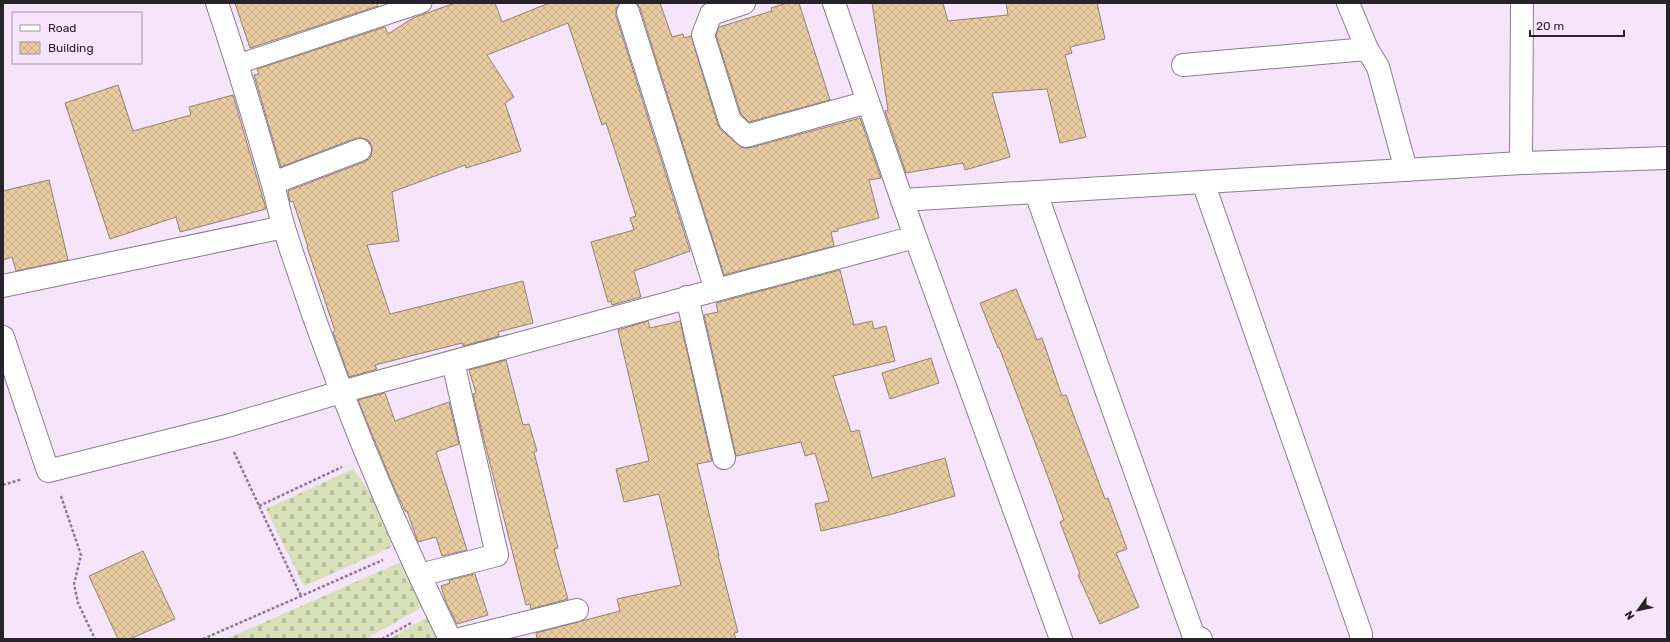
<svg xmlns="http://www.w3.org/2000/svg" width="1670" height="642" font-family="Rubik,sans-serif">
<defs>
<pattern id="cemetery-stones" width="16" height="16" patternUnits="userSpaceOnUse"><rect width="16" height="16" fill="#d7e0b9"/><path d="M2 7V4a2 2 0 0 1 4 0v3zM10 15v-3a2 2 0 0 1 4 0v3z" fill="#b9c09f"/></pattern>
<pattern id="building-cross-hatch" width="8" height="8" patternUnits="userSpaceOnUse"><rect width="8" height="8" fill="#e7cba1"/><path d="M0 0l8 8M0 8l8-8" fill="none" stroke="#c6ae8b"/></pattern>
</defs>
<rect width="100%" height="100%" fill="#f6e4fa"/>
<!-- cemetery -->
<path fill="url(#cemetery-stones)" d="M 353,469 C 371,490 385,520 392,547 L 304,586 L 266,509 Z
M 401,562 L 422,607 L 366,639 L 226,639 Z
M 428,617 L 437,639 L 389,639 Z"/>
<!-- building -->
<path fill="url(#building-cross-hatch)" stroke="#92836e" d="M 235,3 L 377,3 L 378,6 L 250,48 Z
M 455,3 L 495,3 L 502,22 L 549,3 L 620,3 L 616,9 L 616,16 L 690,251 L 634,271 L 641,297 L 612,305 L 611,301 L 608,302 L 591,242 L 634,230 L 630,218 L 636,216 L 606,123 L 602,125 L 568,23 L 487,55 L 514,97 L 505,103 L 521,151 L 466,168 L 465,165 L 392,192 L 399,241 L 367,245 L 390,314 L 523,281 L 533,323 L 498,332 L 499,336 L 463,346 L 462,343 L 375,365 L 377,369 L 349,377 L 333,332 L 335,331 L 307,247 L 308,247 L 293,201 L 290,202 L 288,191 L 364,162 L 370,158 L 372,152 L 372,146 L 368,140 L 362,138 L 356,138 L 281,167 L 254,75 L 259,74 L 257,69 L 385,27 L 388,34 L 413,18 Z
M 637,3 L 660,3 L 672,37 L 683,34 L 684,38 L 691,36 L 718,125 L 721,130 L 743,148 L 749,148 L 860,118 L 881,178 L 869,180 L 879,218 L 837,229 L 838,231 L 831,232 L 834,246 L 724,275 L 640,8 Z
M 787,3 L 799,3 L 830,100 L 749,122 L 741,114 L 716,35 L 719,27 L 772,11 L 771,8 Z
M 872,3 L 943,3 L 948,21 L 1008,15 L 1006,3 L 1097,3 L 1105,39 L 1070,47 L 1072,53 L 1065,55 L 1086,137 L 1060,143 L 1047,89 L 992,93 L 1010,157 L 965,170 L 963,163 L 906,173 L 885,111 L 888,110 Z
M 118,85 L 133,131 L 191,115 L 189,107 L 233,95 L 266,209 L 180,232 L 176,217 L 110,239 L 65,103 Z
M 49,180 L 68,260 L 16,271 L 12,257 L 3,260 L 3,191 Z
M 840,270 L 854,325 L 872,321 L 874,329 L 886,326 L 895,361 L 833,376 L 851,432 L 859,430 L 872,478 L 945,458 L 955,496 L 889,515 L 821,531 L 815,504 L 829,501 L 815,453 L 805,456 L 801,442 L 736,456 L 704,315 L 718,312 L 716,303 Z
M 1016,289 L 1037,340 L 1042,338 L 1062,396 L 1066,395 L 1105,499 L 1108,498 L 1127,549 L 1116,553 L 1139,607 L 1100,624 L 1078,575 L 1080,574 L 1060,522 L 1064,520 L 1039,453 L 999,347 L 998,348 L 980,303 Z
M 648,321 L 650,328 L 680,321 L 712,461 L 697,464 L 719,555 L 718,555 L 738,632 L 734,633 L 736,639 L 537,639 L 536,633 L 620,611 L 617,599 L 681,585 L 659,494 L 624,502 L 616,469 L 649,461 L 618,330 Z
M 931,358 L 939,383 L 890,399 L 882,373 Z
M 506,360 L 523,425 L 529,424 L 537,451 L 534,452 L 558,548 L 554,549 L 568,599 L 531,609 L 530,604 L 526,605 L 483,436 L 473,394 L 476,393 L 469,370 Z
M 385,393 L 395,421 L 449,402 L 459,444 L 436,452 L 467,550 L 442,556 L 436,537 L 418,542 L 407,511 L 405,511 L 392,483 L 358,400 Z
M 143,551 L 175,619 L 130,639 L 118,639 L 89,576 Z
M 475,574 L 488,615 L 457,624 L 446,602 L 441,586 L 450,583 L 449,580 Z"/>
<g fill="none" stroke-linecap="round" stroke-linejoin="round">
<!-- service casing -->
<g stroke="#8c7c90" stroke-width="21">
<path id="service" d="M 238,64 L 422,3"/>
</g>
<!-- minor casing -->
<g stroke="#8c7c90" stroke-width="24">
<path id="minor" d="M 217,3 C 237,62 255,122 272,182 C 277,197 279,213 284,228 C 329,369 385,507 450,639
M 744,3 L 711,14 L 703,35 L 730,121 L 746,136 L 868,102
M 834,3 L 902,200 L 1061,639
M 1348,3 L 1367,49 L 1378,67 L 1406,170
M 628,12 L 716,290
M 1183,65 L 1367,49
M 1521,163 L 1522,3
M 1203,182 L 1361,634 L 1361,639
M 273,183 L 360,150
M 1036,193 L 1193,634 L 1201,639
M 3,286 L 284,227
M 687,297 L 724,458
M 3,337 L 48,471 L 227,426 L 341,392 L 716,290 L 915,237
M 420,575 L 497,555 L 453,362
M 460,639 L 577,610"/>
</g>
<!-- tertiary casing -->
<g stroke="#8c7c90" stroke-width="24">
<path id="tertiary" d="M 902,200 L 1521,163 L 1667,158"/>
</g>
<!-- path -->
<path stroke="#8a7e8d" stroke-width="2.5" stroke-dasharray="3 2" stroke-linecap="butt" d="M 234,452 L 301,596
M 3,485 L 22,479
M 61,496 L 81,555 L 74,584 L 78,603 L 95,639
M 259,506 L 342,467
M 203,639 L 383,560
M 382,639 L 411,623"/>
<!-- service -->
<use href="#service" stroke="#fff" stroke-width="19"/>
<!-- minor -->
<use href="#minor" stroke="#fff" stroke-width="22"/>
<!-- tertiary -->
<use href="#tertiary" stroke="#fff" stroke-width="22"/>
</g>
<!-- border -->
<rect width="1670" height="642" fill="none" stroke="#28222a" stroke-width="8"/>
<!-- legend -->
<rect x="12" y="12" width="130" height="52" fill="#f6e4fa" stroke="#a496a7"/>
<rect x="20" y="25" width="20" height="6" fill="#ffffff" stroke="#a496a7"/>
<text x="48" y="32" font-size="12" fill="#28222a">Road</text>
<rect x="20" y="42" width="20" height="12" fill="url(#building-cross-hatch)" stroke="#a496a7"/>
<text x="48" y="52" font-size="12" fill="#28222a">Building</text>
<!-- north arrow -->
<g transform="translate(1638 610) rotate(237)" stroke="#f6e4fa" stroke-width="3" paint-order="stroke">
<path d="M0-3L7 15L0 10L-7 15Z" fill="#28222a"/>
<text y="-6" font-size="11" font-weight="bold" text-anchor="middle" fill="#28222a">N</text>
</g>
<!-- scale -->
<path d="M1530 30v6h94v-6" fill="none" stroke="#28222a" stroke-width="2"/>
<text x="1536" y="30" font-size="12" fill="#28222a" stroke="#f6e4fa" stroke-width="3" paint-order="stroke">20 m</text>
</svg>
